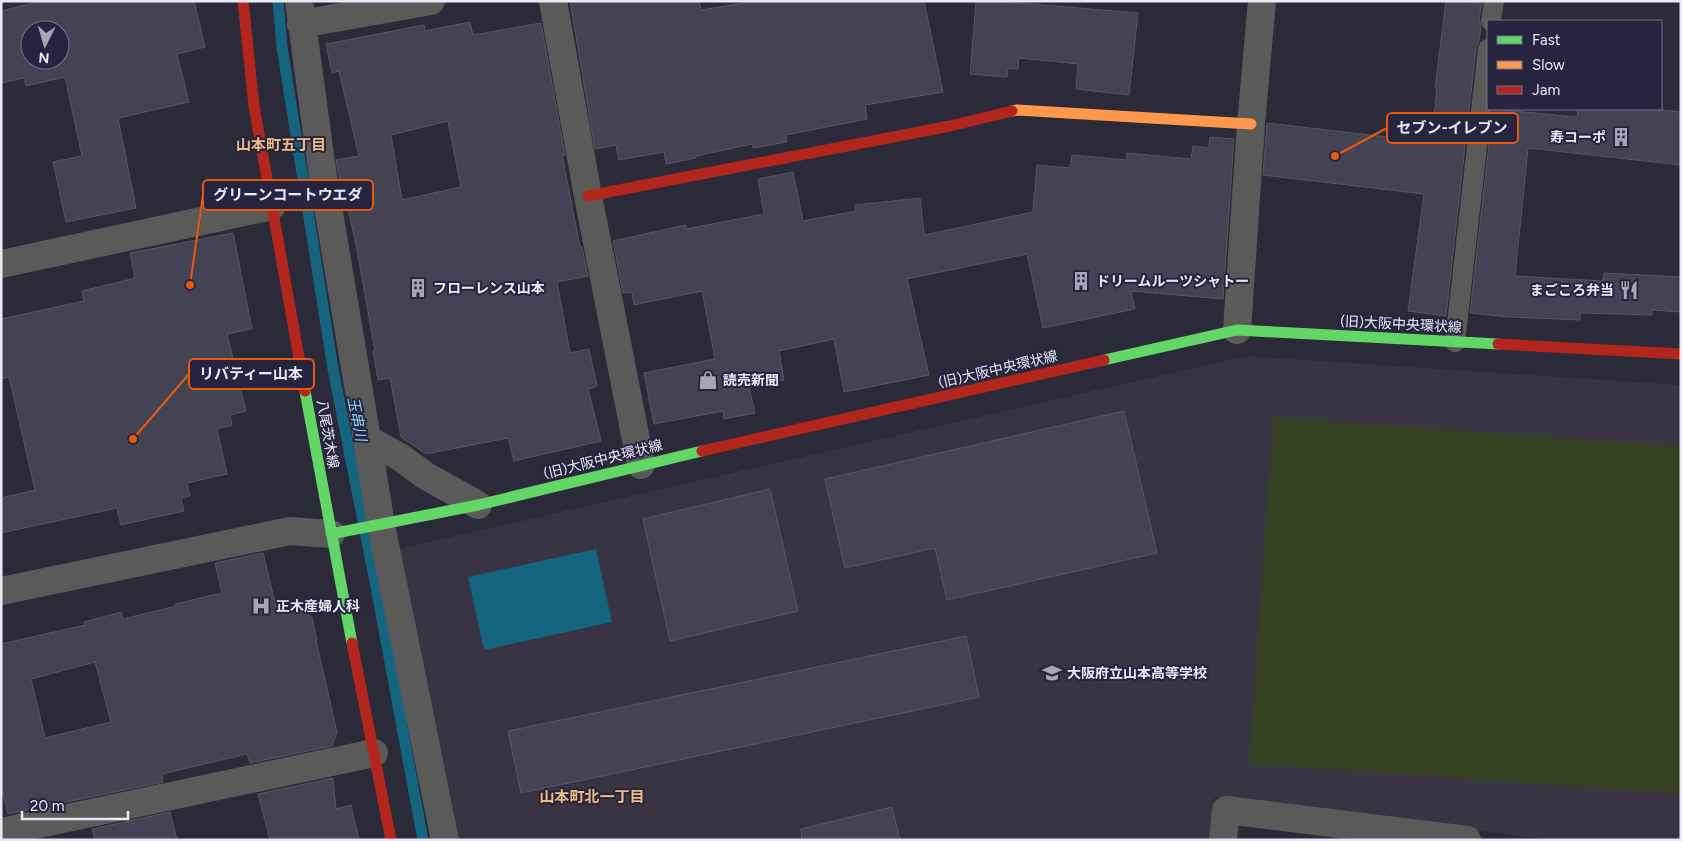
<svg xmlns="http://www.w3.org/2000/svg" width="1682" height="841" font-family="Figtree,'Noto Sans JP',sans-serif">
<rect width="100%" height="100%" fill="#2b2a38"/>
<!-- education -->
<path fill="#393443" d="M 1247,356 L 1681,385 L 1681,840 L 1552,840 L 1215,797 L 1211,840 L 460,840 L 398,549 Z"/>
<!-- green -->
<path fill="#353f22" d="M 1273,417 L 1681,446 L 1681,794 L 1249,764 Z"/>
<!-- water -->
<path fill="#156480" d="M 596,549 L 612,622 L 484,650 L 468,577 Z"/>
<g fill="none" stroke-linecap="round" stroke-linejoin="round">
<!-- stream -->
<path stroke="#156480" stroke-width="11" d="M 278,1 L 282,47 L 333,369 L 376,587 L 423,840"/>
</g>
<!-- building -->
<path fill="#444354" stroke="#585863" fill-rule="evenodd" d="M 42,1 L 194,1 L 205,47 L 177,54 L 189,102 L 118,118 L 136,208 L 66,222 L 53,162 L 82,156 L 65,77 L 26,86 L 24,78 L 1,83 L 1,11 ZM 30,30 L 60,30 L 60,60 L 30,60 Z
M 570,1 L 699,1 L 701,10 L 755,1 L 924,1 L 943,92 L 865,105 L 867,119 L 786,135 L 787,142 L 753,148 L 752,144 L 696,156 L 696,158 L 666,164 L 664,152 L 619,160 L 616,145 L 595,149 Z
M 976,1 L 1032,4 L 1138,13 L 1129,95 L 1076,89 L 1078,64 L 1019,58 L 1018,69 L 1008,68 L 1007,77 L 970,74 Z
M 1446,1 L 1482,3 L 1479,19 L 1481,27 L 1479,41 L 1476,48 L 1446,316 L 1408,311 L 1424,194 L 1263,175 L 1267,123 L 1431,142 L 1437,89 L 1435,88 Z
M 470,22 L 473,35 L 541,23 L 565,155 L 562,155 L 580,247 L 582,247 L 588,276 L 557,282 L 570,353 L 589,349 L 597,386 L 588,389 L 601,441 L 514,461 L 508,438 L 426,454 L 401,437 L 390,378 L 378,380 L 373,351 L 375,351 L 356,244 L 347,204 L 344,205 L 336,160 L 359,156 L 339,71 L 332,73 L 326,44 L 424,25 L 425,31 ZM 448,121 L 461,187 L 402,200 L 391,135 Z
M 1493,109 L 1577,117 L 1578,109 L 1652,109 L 1681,112 L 1681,165 L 1528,148 L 1515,276 L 1603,281 L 1604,273 L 1681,277 L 1681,312 L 1652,310 L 1652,315 L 1580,313 L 1580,320 L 1509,317 L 1470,313 Z
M 1210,137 L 1234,139 L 1223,299 L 1131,291 L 1135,309 L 1043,328 L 1027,254 L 907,279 L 929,375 L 844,392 L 834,339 L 779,351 L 784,380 L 749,387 L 755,413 L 724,419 L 723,411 L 654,424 L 644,373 L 715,359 L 702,291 L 634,305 L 632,292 L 623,293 L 613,241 L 686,225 L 686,229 L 764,214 L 758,179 L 793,172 L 803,221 L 856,211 L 855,205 L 920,198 L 924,235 L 1033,212 L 1037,165 L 1070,168 L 1072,155 L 1127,160 L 1127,153 L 1191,159 L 1193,146 L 1209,148 Z
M 233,233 L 252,329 L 227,334 L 246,411 L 230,415 L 232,425 L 217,429 L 227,474 L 187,483 L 190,496 L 181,498 L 184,511 L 121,525 L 117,508 L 1,533 L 1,498 L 35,490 L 9,377 L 1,379 L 1,319 L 84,301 L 82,291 L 135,278 L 130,253 Z
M 1124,411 L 1157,553 L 947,600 L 935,548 L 845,568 L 825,479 Z
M 770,489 L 798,611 L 670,641 L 643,519 Z
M 263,553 L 276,607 L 289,603 L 312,617 L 317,641 L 316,641 L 337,732 L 332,746 L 250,763 L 247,754 L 162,774 L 163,782 L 8,814 L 1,786 L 1,644 L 85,625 L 84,622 L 121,612 L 123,619 L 176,606 L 175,604 L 222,593 L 215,563 ZM 95,662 L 111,722 L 45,738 L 31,679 Z
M 966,636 L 979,697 L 521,793 L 508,731 Z
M 333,778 L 336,809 L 351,805 L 359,840 L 270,840 L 258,794 Z
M 892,807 L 900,840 L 802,840 L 801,829 Z
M 170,812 L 177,840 L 95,840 L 92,829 Z"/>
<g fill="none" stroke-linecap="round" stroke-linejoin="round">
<!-- lane -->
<path stroke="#5a5b58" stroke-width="20" d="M 1491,21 L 1494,1
M 1455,342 L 1488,49"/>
<!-- street -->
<path stroke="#5a5b58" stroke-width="28" d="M 299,1 L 323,177 L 367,439 L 400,457 L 426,476 L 478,505
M 553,1 L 588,196 L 641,465
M 301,24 L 431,1
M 1,264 L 272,206
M 1237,330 L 1251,124 L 1262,1
M 367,439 L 381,525 L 445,840
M 1,591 L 290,531 L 331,534
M 1,832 L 374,753
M 1223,840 L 1226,810 L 1467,840"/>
<!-- fast -->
<path stroke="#63d668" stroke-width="11" d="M 1104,360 L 1237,330 L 1498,344
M 305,391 L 352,643
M 331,534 L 478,505 L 702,451"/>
<!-- slow -->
<path stroke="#ff974d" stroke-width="11" d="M 1012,111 L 1017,110 L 1251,124"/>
<!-- jam -->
<path stroke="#b3261e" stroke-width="11" d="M 243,1 L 254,106 L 305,391
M 588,196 L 950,126 L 1012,111
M 1498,344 L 1681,354
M 702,451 L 1104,360
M 352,643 L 391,840"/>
</g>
<!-- icons -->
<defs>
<g id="building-bare" transform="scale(1.5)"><path d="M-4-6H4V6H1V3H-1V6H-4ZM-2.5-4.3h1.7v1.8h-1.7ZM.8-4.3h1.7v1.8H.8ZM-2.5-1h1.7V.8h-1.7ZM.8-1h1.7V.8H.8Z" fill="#a6a6b6" stroke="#26243e" stroke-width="2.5" paint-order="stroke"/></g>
<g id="restaurant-bare" transform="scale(1.5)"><path d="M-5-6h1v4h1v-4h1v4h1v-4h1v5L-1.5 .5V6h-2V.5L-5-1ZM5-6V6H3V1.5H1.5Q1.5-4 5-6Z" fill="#a6a6b6" stroke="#26243e" stroke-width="2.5" paint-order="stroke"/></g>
<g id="shop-bare" transform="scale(1.5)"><path d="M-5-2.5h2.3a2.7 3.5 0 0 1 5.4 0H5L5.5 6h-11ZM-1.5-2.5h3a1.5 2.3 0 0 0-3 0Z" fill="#a6a6b6" stroke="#26243e" stroke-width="2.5" paint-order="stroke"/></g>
<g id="hospital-bare" transform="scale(1.5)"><path d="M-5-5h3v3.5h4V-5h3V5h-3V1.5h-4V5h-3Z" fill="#a6a6b6" stroke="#26243e" stroke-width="2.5" paint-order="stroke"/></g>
<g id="school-bare" transform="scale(1.5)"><path d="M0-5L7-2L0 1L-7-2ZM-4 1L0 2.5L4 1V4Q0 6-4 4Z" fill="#a6a6b6" stroke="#26243e" stroke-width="2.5" paint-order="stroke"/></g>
</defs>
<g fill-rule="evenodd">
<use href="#building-bare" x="1621" y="137"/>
<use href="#building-bare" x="1081" y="281"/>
<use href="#building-bare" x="418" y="288"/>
<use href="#restaurant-bare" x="1629" y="290"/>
<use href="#shop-bare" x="708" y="380"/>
<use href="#hospital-bare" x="261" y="606"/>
<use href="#school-bare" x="1052" y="673"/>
</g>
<g text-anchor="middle" stroke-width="4" stroke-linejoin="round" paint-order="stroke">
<!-- poi labels -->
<g font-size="14" font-weight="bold" fill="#e9e9fa" stroke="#26243e" text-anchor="start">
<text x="1606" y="142" text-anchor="end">寿コーポ</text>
<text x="1096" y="286">ドリームルーツシャトー</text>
<text x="433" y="293">フローレンス山本</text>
<text x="1614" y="295" text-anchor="end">まごころ弁当</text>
<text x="723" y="385">読売新聞</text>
<text x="276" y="611">正木産婦人科</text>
<text x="1067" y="678">大阪府立山本高等学校</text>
</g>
<!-- street labels -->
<g font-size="14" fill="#e9e9fa" stroke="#26243e">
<text transform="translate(1401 324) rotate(3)" y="5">(旧)大阪中央環状線</text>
<text transform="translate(998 369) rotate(-13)" y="5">(旧)大阪中央環状線</text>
<text transform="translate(328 434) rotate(80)" y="5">八尾茨木線</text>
<text transform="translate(603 459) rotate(-14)" y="5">(旧)大阪中央環状線</text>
</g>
<!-- neighbourhood labels -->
<g font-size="15" font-weight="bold" fill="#f1bd7e" stroke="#26243e">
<text x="281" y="150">山本町五丁目</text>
<text x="592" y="802">山本町北一丁目</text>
</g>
<!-- water labels -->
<g font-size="15" font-style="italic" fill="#87dbfe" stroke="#26243e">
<text transform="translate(357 419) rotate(79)" y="5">玉串川</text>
</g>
</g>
<!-- callouts -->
<path fill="none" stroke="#e8590c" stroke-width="2" d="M1335 156L1387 128M190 285L203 195M133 439L189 374"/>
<g fill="#e8590c" stroke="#26243e" stroke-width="2">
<circle cx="1335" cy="156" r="5"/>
<circle cx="190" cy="285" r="5"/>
<circle cx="133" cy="439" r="5"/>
</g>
<g fill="#26243e" stroke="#e8590c" stroke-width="2">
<rect x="1387" y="113" width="131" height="30" rx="5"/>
<rect x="203" y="180" width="170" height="30" rx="5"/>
<rect x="189" y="359" width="125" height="30" rx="5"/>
</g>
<g font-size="15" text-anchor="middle" font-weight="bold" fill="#e9e9fa">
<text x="1452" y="133">セブン-イレブン</text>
<text x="288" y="200">グリーンコートウエダ</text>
<text x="251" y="379">リバティー山本</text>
</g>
<!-- border -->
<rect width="1682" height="841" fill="none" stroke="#e9e9fa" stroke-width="5"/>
<!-- legend -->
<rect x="1487" y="20" width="175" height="90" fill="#26243e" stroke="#747389"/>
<rect x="1497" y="36" width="25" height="8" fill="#63d668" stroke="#747389"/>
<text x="1532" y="45" font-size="15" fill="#e9e9fa">Fast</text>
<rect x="1497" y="61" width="25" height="8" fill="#ff974d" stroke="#747389"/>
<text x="1532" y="70" font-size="15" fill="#e9e9fa">Slow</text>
<rect x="1497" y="86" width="25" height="8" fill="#b3261e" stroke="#747389"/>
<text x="1532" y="95" font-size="15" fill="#e9e9fa">Jam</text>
<!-- north arrow -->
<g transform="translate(45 45) rotate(185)"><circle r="24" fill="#26243e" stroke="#747389"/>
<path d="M0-4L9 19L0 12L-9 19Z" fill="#a6a6b6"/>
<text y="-8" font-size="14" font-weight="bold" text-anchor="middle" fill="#e9e9fa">N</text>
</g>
<!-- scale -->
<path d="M22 811v8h106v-8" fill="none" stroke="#e9e9fa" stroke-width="2.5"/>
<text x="30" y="811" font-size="15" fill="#e9e9fa" stroke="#26243e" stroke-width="4" paint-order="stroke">20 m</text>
</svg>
